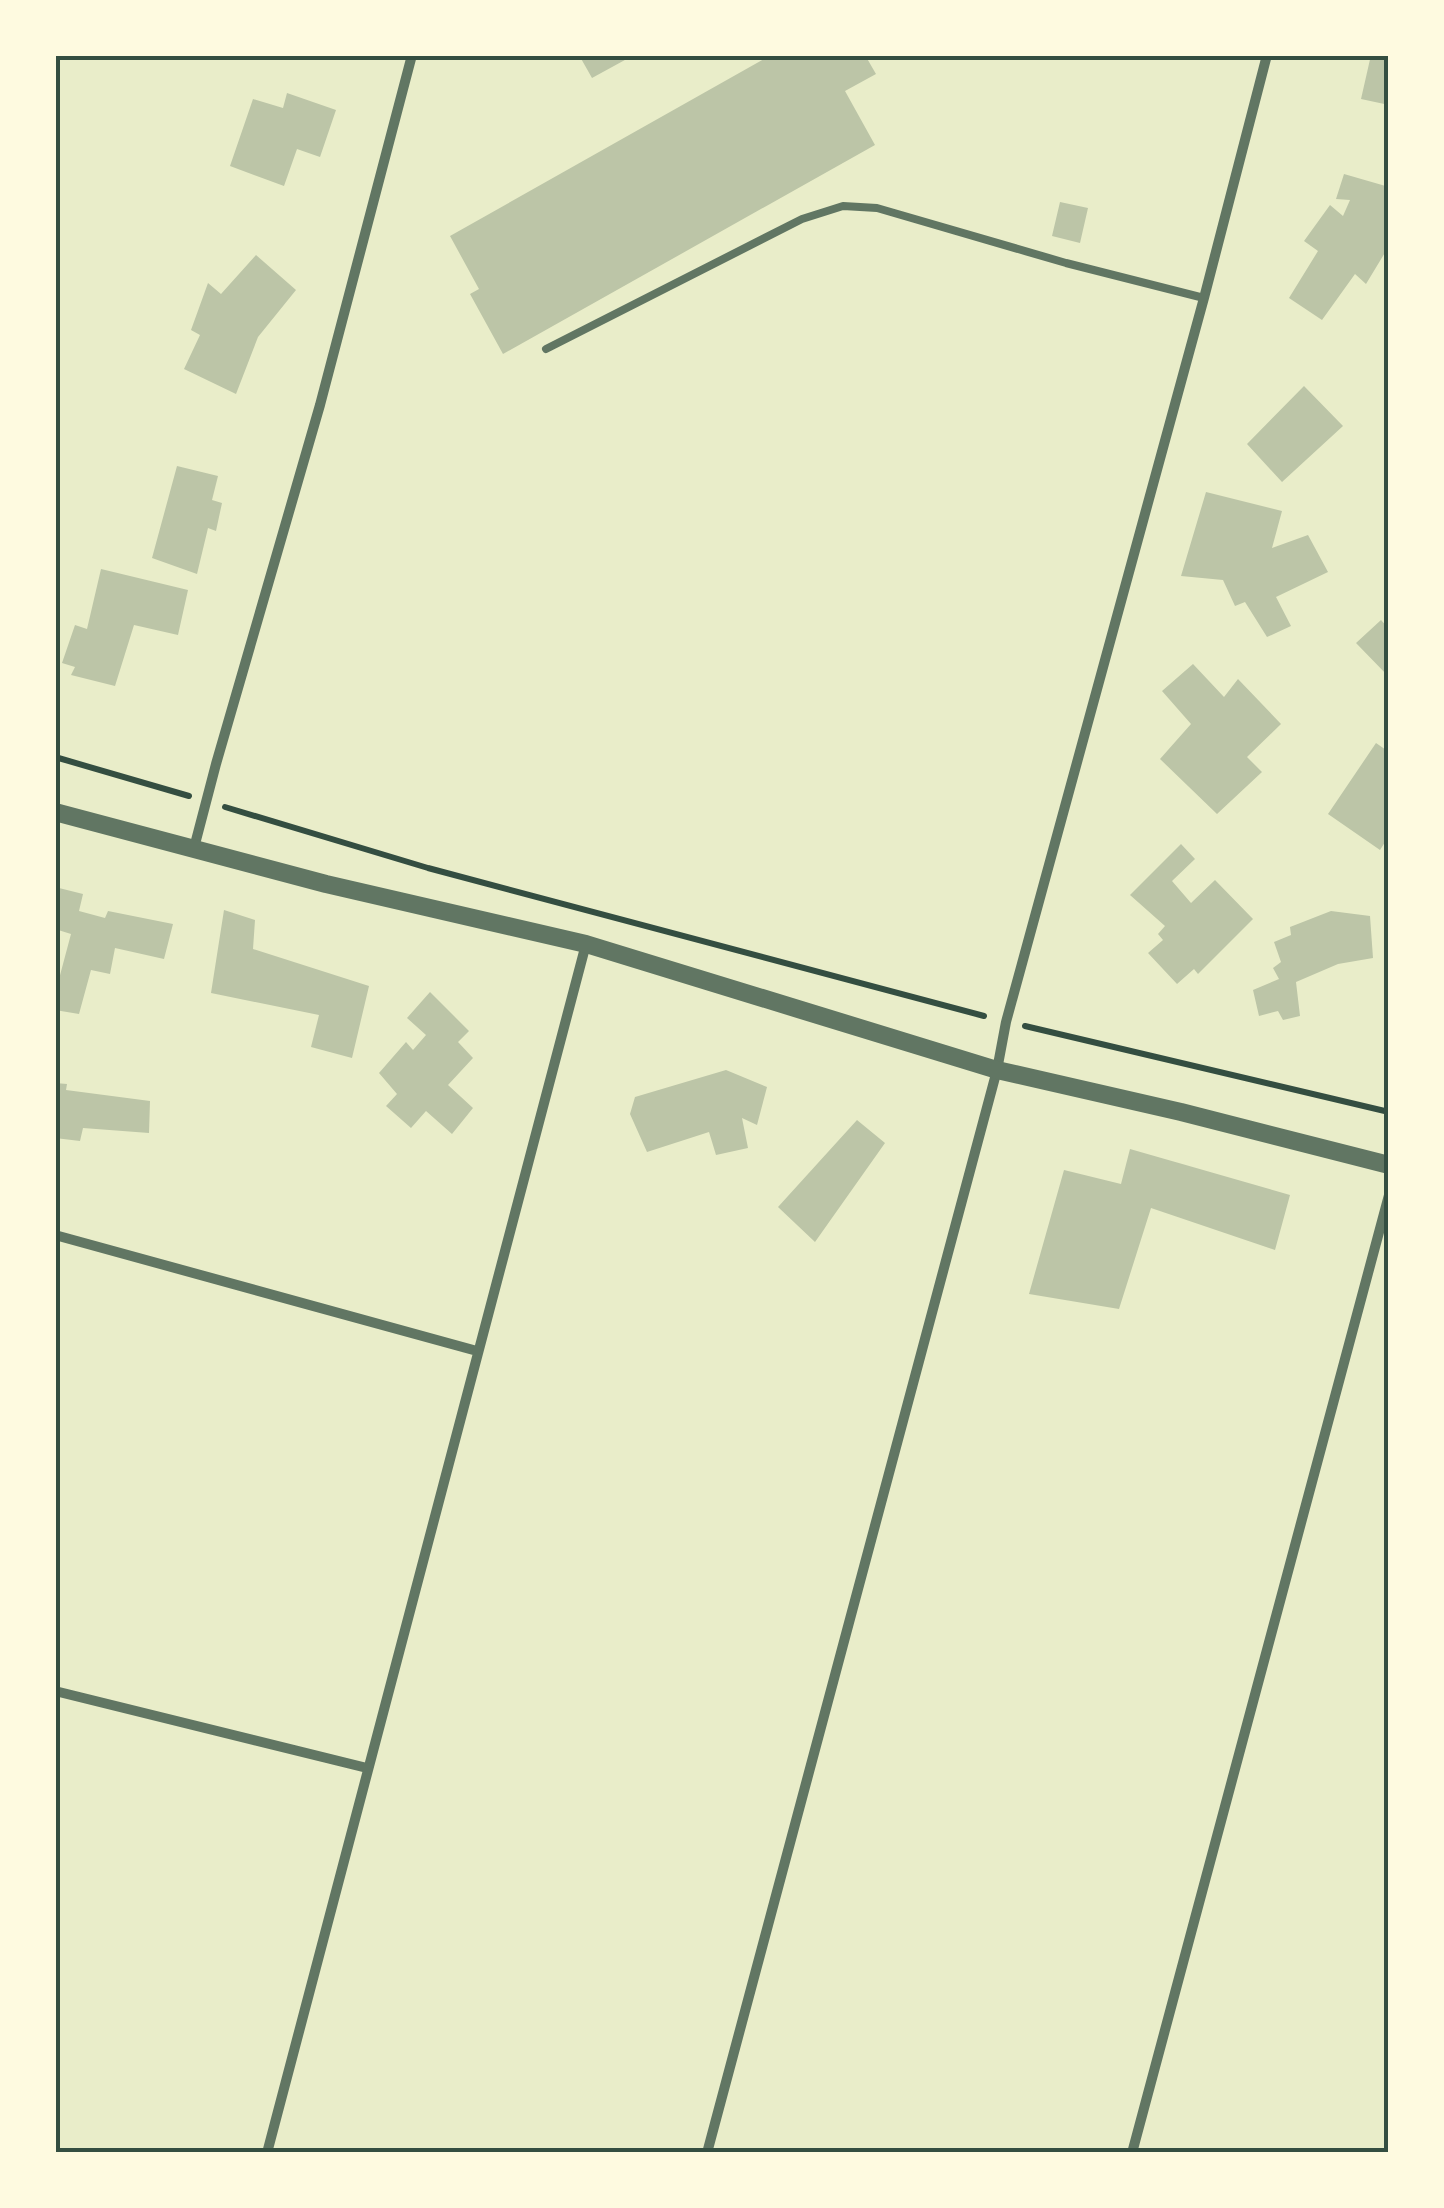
<svg xmlns="http://www.w3.org/2000/svg" width="1444" height="2208" font-family="'Playfair Display',serif">
<rect width="100%" height="100%" fill="#e9edc9"/>
<!-- building -->
<path fill="#bcc5a7" d="M 579,55 L 634,55 L 592,78 Z
M 771,55 L 865,55 L 876,74 L 845,91 L 875,145 L 503,354 L 470,294 L 479,289 L 450,236 Z
M 1371,55 L 1389,55 L 1389,105 L 1361,99 Z
M 287,93 L 336,110 L 320,157 L 297,149 L 284,186 L 230,166 L 253,99 L 283,108 Z
M 1344,174 L 1389,187 L 1389,246 L 1366,284 L 1355,274 L 1322,320 L 1289,298 L 1318,251 L 1304,241 L 1330,205 L 1343,216 L 1350,200 L 1336,199 Z
M 1060,202 L 1088,208 L 1080,243 L 1052,236 Z
M 256,255 L 296,290 L 258,337 L 236,394 L 184,369 L 200,335 L 191,330 L 208,283 L 221,294 Z
M 1304,386 L 1343,426 L 1282,482 L 1247,444 Z
M 177,466 L 218,476 L 212,500 L 222,503 L 216,531 L 208,528 L 197,574 L 152,558 Z
M 1206,492 L 1282,511 L 1272,548 L 1308,535 L 1328,572 L 1276,597 L 1291,626 L 1267,637 L 1245,602 L 1235,606 L 1223,580 L 1181,576 Z
M 101,569 L 188,590 L 178,635 L 134,625 L 115,686 L 71,675 L 75,667 L 62,663 L 75,625 L 87,629 Z
M 1381,620 L 1389,629 L 1389,677 L 1356,643 Z
M 1193,664 L 1224,697 L 1238,679 L 1281,724 L 1247,757 L 1262,772 L 1217,814 L 1160,759 L 1191,724 L 1162,691 Z
M 1376,743 L 1389,752 L 1389,836 L 1380,850 L 1328,814 Z
M 1181,844 L 1195,859 L 1172,881 L 1191,903 L 1215,880 L 1253,919 L 1198,974 L 1194,969 L 1177,984 L 1148,953 L 1163,940 L 1158,934 L 1165,926 L 1130,895 Z
M 55,887 L 83,894 L 79,911 L 105,918 L 108,911 L 173,924 L 164,959 L 115,948 L 110,974 L 91,970 L 79,1014 L 55,1010 L 55,994 L 71,934 L 55,929 Z
M 224,910 L 255,920 L 253,949 L 369,986 L 352,1058 L 311,1047 L 319,1015 L 211,993 Z
M 1331,911 L 1370,916 L 1373,958 L 1338,964 L 1296,982 L 1300,1016 L 1283,1020 L 1278,1011 L 1259,1016 L 1253,990 L 1279,979 L 1273,968 L 1281,962 L 1274,942 L 1291,935 L 1290,927 Z
M 430,992 L 469,1031 L 458,1042 L 473,1058 L 448,1085 L 473,1108 L 452,1134 L 426,1111 L 411,1128 L 386,1106 L 397,1094 L 379,1073 L 406,1042 L 413,1050 L 426,1035 L 407,1018 Z
M 726,1070 L 767,1087 L 757,1125 L 742,1118 L 748,1148 L 716,1155 L 709,1132 L 647,1152 L 630,1114 L 635,1097 Z
M 55,1083 L 67,1084 L 66,1090 L 150,1101 L 149,1133 L 83,1128 L 80,1141 L 55,1138 Z
M 857,1120 L 885,1143 L 815,1242 L 778,1207 Z
M 1130,1149 L 1290,1195 L 1275,1250 L 1151,1208 L 1119,1309 L 1029,1294 L 1064,1170 L 1121,1184 Z"/>
<g fill="none" stroke-linecap="round" stroke-linejoin="round">
<!-- path -->
<path stroke="#344e41" stroke-width="6" d="M 55,757 L 189,796
M 225,807 L 428,868 L 984,1016
M 1025,1026 L 1389,1112"/>
<!-- service -->
<path stroke="#617663" stroke-width="8" d="M 546,349 L 802,219 L 843,206 L 877,208 L 1066,263 L 1204,298"/>
<!-- minor -->
<path stroke="#617663" stroke-width="10" d="M 194,848 L 216,764 L 320,405 L 412,55
M 55,1235 L 477,1351
M 55,1691 L 367,1768
M 267,2153 L 586,944
M 707,2153 L 997,1070 L 1006,1022 L 1204,298 L 1267,55
M 1132,2153 L 1389,1195"/>
<!-- tertiary -->
<path stroke="#617663" stroke-width="18" d="M 55,812 L 326,884 L 586,944 L 997,1070 L 1181,1112 L 1389,1165"/>
</g>
<!-- border -->
<rect width="1444" height="2208" fill="none" stroke="#fefae0" stroke-width="115"/>
<rect x="58" y="58" width="1328" height="2092" fill="none" stroke="#344e41" stroke-width="4"/>
</svg>
